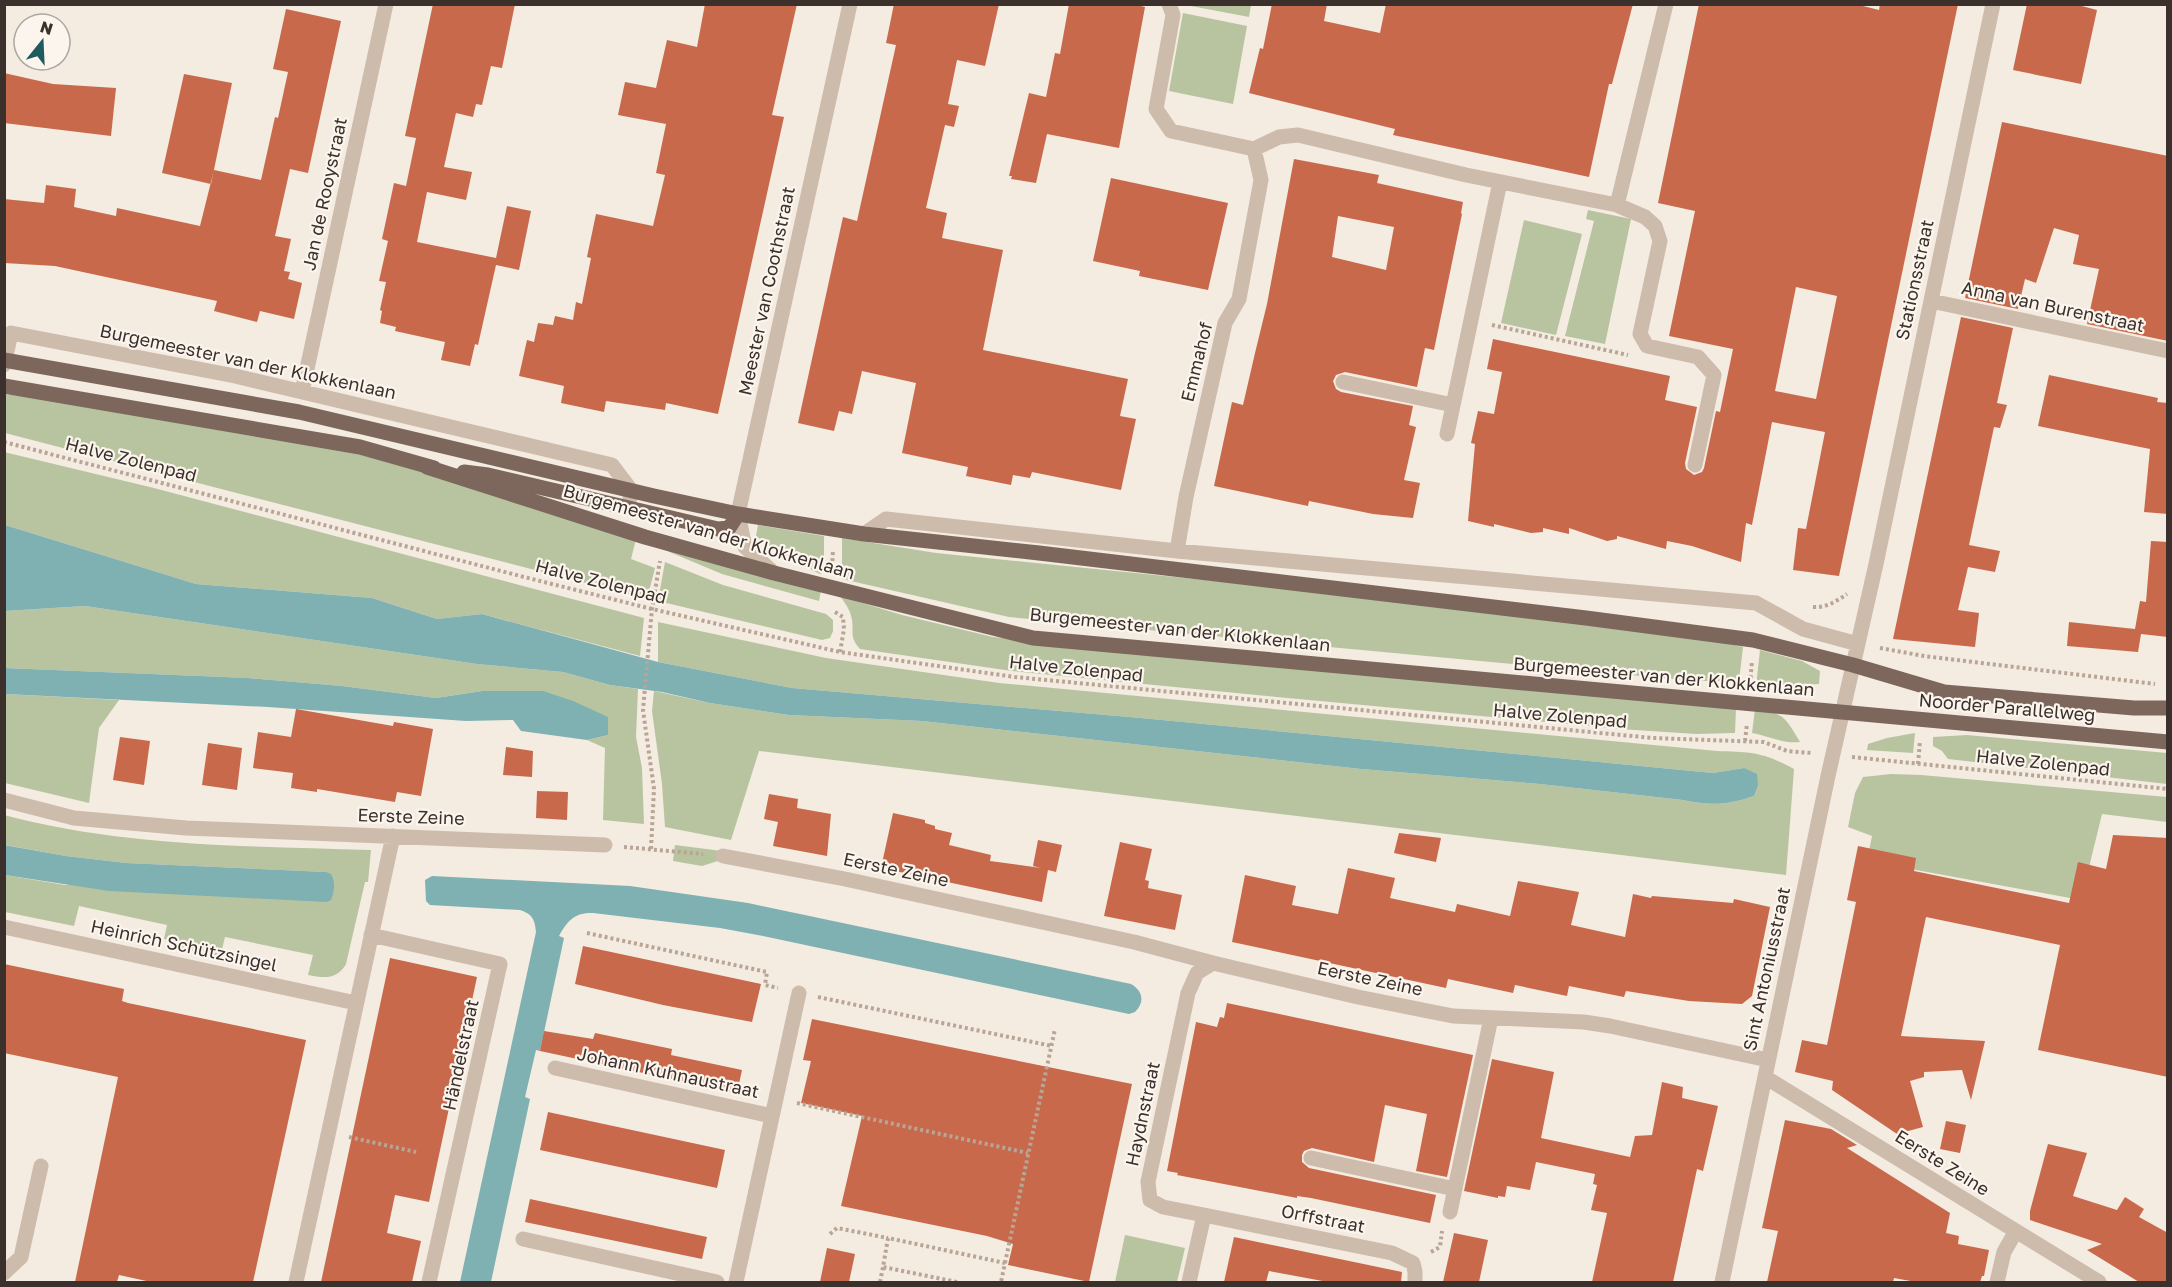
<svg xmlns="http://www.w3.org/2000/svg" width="2172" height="1287" font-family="'Golos Text',sans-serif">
<rect width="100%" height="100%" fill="#f4ebe1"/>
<!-- green -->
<path fill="#b8c4a0" d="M 1191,5 L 1191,4 L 1251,5 L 1249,17 L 1191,6 Z
M 1183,13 L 1247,26 L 1233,104 L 1169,91 Z
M 1588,210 L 1631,219 L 1605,344 L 1565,336 L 1594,221 L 1586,219 Z
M 1524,220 L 1582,234 L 1556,335 L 1501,323 Z
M 4,394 L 71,402 L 343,449 L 394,462 L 636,539 L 631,559 L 655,568 L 647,599 L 5,433 Z
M 4,452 L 154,488 L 644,618 L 640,656 L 482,614 L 437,619 L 372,598 L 196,584 L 5,525 Z
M 758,525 L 824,536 L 824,572 L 820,574 L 779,554 L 756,536 Z
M 842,538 L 936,553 L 1444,604 L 1722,642 L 1743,647 L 1739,681 L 1694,681 L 1009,617 L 842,579 Z
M 660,548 L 821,590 L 819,601 L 722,574 Z
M 665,562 L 723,585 L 826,614 L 833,620 L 833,631 L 830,638 L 822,640 L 658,601 Z
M 840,596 L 902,615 L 993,637 L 1736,708 L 1735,733 L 1696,734 L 1620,729 L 1277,697 L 1012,671 L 860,649 C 849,636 854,634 852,620 C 851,611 845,603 840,596 Z
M 85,606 L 477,664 L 563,672 L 610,685 L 638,689 L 636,737 L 642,768 L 644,824 L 603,820 L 605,748 L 587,740 L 608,735 L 482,691 L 436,698 L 342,686 L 248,678 L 5,668 L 5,611 Z
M 658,622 L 826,658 L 999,683 L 1717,751 C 1751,752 1763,752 1794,769 L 1786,875 L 759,751 L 731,840 L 665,827 L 662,784 L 652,711 L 654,691 L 710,703 L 789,715 L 922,721 L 1361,769 L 1540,784 L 1683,800 C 1711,806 1728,805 1754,796 L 1758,786 L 1744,768 L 1713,773 L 1141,718 L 792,688 L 658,662 Z
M 1760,650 L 1802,661 L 1820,671 L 1819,684 L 1756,687 Z
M 5,694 L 119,700 L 99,728 L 89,803 L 5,783 Z
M 1755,709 C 1784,713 1785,717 1800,742 C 1784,744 1768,736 1752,733 Z
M 1915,733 L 1913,753 L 1867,750 L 1868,744 L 1887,738 Z
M 1967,735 L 2167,753 L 2167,784 L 1948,759 L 1942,751 L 1933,746 L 1933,737 Z
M 1891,774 L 1921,775 L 2167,797 L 2167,822 L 2102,814 L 2081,900 L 1867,861 L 1872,836 L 1848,827 L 1855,793 L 1863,777 Z
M 4,815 C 124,847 248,846 371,850 L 368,882 L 365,882 L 346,964 C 337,980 324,978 308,975 L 313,955 L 225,937 L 220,957 L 169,946 L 170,940 L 164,939 L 167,925 L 79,906 L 74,926 L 5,912 L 5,875 L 65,885 L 326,872 L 126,863 L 66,856 L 5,845 Z
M 675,845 L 722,851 L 721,860 L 702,866 L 673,861 Z
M 1125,1235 L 1185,1248 L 1177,1282 L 1115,1282 Z"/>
<!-- water -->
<path fill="#7fb0b2" d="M 5,525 L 196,584 L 372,598 L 437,619 L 482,614 L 658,662 L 792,688 L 1141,718 L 1713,773 L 1744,768 L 1757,774 L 1758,786 L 1754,796 C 1728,805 1711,806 1683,800 L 1540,784 L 1361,769 L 922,721 L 789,715 L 710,703 L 662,692 L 610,685 L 563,672 L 477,664 L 85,606 L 5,611 Z
M 5,668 L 248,678 L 342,686 L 436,698 L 482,691 L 543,691 L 573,701 L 608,717 L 608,735 L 587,740 L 521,731 L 513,720 L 466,721 L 268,707 L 5,694 Z
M 4,845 L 66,856 L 126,863 L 326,872 L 331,874 C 336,882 334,892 331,900 L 327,902 L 109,891 L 5,875 Z
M 432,876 L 630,886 L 748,903 L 1131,984 C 1143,991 1145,1002 1135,1012 L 1129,1014 L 763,936 L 720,928 L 593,913 C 575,912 567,921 559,936 L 564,938 L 540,1051 L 536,1050 L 525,1097 L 530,1099 L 491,1282 L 460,1282 L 536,932 C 535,919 532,914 520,910 L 430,905 L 426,901 L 425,880 Z"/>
<!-- building -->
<path fill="#c8694b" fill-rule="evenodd" d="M 433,4 L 515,4 L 502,68 L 491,66 L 482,105 L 476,104 L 473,117 L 456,113 L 444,167 L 472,172 L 466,200 L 427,192 L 417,242 L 496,258 L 507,206 L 531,211 L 519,270 L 496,265 L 478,345 L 475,344 L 470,366 L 441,360 L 445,342 L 395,331 L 396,327 L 380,323 L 382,311 L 380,310 L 386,282 L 379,281 L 388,241 L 382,239 L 394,183 L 406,186 L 416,138 L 405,136 Z
M 705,4 L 797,4 L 772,115 L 784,117 L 718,414 L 666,403 L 665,410 L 606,401 L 604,412 L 561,403 L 564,386 L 519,376 L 527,340 L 534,342 L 538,323 L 553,325 L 555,316 L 573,320 L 576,302 L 582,304 L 591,258 L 587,257 L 596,214 L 653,226 L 665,175 L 656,173 L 666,124 L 618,115 L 625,82 L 656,88 L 667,40 L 697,47 Z
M 894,4 L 999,4 L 985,66 L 957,60 L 948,104 L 959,106 L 954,127 L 945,125 L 926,208 L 947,213 L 942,238 L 1003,250 L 983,350 L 1128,379 L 1120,416 L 1136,419 L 1121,490 L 1032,472 L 1030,478 L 1013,475 L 1011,485 L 966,476 L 968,467 L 902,453 L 916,383 L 862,371 L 852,414 L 839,411 L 834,431 L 798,423 L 843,217 L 857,221 L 896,45 L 886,43 Z
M 1069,4 L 1133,4 L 1145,7 L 1119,148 L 1047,134 L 1036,183 L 1011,179 L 1012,176 L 1009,176 L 1029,93 L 1046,97 L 1055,53 L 1060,54 Z
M 1272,4 L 1327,4 L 1324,21 L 1380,33 L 1386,4 L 1633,4 L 1612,84 L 1609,84 L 1589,177 L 1393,135 L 1395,129 L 1249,93 L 1260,48 L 1263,49 Z
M 1699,4 L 1855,4 L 1879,10 L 1880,4 L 1958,4 L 1839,576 L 1793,570 L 1798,528 L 1806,529 L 1825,432 L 1772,422 L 1752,525 L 1746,523 L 1741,562 L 1692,546 L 1667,541 L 1666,549 L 1617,536 L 1617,539 L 1607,541 L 1569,528 L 1569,534 L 1543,528 L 1543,532 L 1531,533 L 1494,524 L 1494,527 L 1468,521 L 1475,444 L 1471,443 L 1478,411 L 1494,414 L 1502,372 L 1487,369 L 1493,339 L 1670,376 L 1665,400 L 1697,407 L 1685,463 L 1686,469 L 1694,475 L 1702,472 L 1704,468 L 1716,411 L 1720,412 L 1733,349 L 1669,336 L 1695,211 L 1658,203 ZM 1796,287 L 1837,296 L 1816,399 L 1775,391 Z
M 2027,4 L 2074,4 L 2097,10 L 2081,84 L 2013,70 Z
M 286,9 L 341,21 L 308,173 L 290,169 L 275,236 L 291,239 L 284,271 L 290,272 L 288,279 L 302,283 L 294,319 L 260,311 L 257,322 L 214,311 L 217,301 L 55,266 L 4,263 L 4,199 L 44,203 L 46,185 L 76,189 L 74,207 L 116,216 L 117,208 L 200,226 L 214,170 L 261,180 L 275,117 L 278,118 L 288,72 L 273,69 Z
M 4,73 L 53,84 L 116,88 L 111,136 L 4,123 Z
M 184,74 L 232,83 L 211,184 L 162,173 Z
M 2002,122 L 2168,156 L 2168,341 L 2087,324 L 2099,269 L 2073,264 L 2079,235 L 2054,228 L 2036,283 L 2025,279 L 2018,309 L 1965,298 Z
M 1294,159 L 1379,175 L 1377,183 L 1463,202 L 1461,213 L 1462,214 L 1434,350 L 1425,348 L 1417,387 L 1345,372 L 1336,375 L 1333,381 L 1336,389 L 1341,392 L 1413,406 L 1409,425 L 1416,427 L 1404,480 L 1420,483 L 1413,518 L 1373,514 L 1309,501 L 1308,506 L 1214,486 L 1232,402 L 1243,405 L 1255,353 L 1267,304 ZM 1338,216 L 1394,227 L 1386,270 L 1332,257 Z
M 1111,178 L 1228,203 L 1208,290 L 1139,276 L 1140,271 L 1093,261 Z
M 1961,317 L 2013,328 L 1997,403 L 2007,405 L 2000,428 L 1994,427 L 1969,545 L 2000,551 L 1995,572 L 1968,567 L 1958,610 L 1979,613 L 1975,647 L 1893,639 Z
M 2049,375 L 2158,398 L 2157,402 L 2168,403 L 2168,514 L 2144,512 L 2150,449 L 2038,426 Z
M 2151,541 L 2168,542 L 2168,637 L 2141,634 L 2138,652 L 2067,646 L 2069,622 L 2135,629 L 2140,601 L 2146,602 Z
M 296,709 L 393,726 L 394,722 L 433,729 L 421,796 L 397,792 L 395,802 L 317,789 L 317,792 L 291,788 L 293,773 L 253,768 L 258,732 L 291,737 Z
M 120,737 L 150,741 L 144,785 L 113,780 Z
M 208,743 L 242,748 L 237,790 L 202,785 Z
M 506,747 L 533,751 L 532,777 L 503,775 Z
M 537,791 L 568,792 L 567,820 L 536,818 Z
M 769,794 L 798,799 L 797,808 L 831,814 L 827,856 L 773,846 L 778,822 L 764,819 Z
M 893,813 L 925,820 L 925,823 L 935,826 L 935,829 L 952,833 L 949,845 L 991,855 L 990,861 L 1041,868 L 1033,866 L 1038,840 L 1062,845 L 1056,872 L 1048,870 L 1042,902 L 881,868 Z
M 1399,833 L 1441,838 L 1436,862 L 1394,853 Z
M 2113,835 L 2168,838 L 2168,1077 L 2038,1050 L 2060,945 L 1926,917 L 1901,1036 L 1985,1041 L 1971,1100 L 1962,1070 L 1924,1072 L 1924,1077 L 1910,1081 L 1923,1127 L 1897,1134 L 1832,1090 L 1833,1081 L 1795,1072 L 1802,1040 L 1827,1045 L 1856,902 L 1847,900 L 1858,846 L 1916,858 L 1914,871 L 2069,903 L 2078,862 L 2106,869 Z
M 1120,842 L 1152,849 L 1145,880 L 1149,881 L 1148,888 L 1182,895 L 1175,930 L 1104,916 Z
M 1348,868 L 1395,878 L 1390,898 L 1455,912 L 1457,904 L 1510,916 L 1518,881 L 1579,892 L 1571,925 L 1625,937 L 1633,894 L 1651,898 L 1652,896 L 1733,903 L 1734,899 L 1770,907 L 1752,996 L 1742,1004 L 1689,1001 L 1626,991 L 1624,997 L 1569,986 L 1567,996 L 1515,985 L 1513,993 L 1448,979 L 1446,988 L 1232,942 L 1245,875 L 1296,886 L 1292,905 L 1338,914 Z
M 583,946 L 761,984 L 752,1022 L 663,1005 L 575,984 Z
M 390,958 L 477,977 L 429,1202 L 395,1195 L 387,1233 L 421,1241 L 412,1282 L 321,1282 Z
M 4,964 L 124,989 L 122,1001 L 128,1003 L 306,1040 L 253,1282 L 151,1282 L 119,1275 L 117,1282 L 75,1282 L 118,1077 L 4,1053 Z
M 1227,1003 L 1473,1055 L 1447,1177 L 1416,1171 L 1427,1114 L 1385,1105 L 1374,1162 L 1312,1148 L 1304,1151 L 1302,1155 L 1302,1162 L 1309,1168 L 1436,1195 L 1430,1223 L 1311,1198 L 1297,1196 L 1297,1198 L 1177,1175 L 1178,1173 L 1167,1171 L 1196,1022 L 1217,1027 L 1220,1017 L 1224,1018 Z
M 812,1019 L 1132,1084 L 1089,1282 L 1008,1265 L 1013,1244 L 987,1236 L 841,1206 L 862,1116 L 801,1103 L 811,1061 L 803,1060 Z
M 544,1031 L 593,1039 L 595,1033 L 672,1049 L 671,1055 L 742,1070 L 737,1093 L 540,1051 Z
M 1492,1059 L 1554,1072 L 1541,1138 L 1630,1157 L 1635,1136 L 1652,1135 L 1662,1082 L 1683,1087 L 1682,1098 L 1718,1106 L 1703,1171 L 1697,1169 L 1673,1282 L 1592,1282 L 1607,1213 L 1591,1210 L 1597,1185 L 1593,1184 L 1595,1174 L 1536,1162 L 1530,1190 L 1507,1186 L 1505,1197 L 1498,1196 L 1498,1198 L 1464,1191 Z
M 548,1112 L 725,1150 L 717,1188 L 540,1150 Z
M 1785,1120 L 1831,1129 L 1857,1145 L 1847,1148 L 1950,1213 L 1946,1233 L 1959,1236 L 1958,1244 L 1989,1250 L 1984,1276 L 1982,1276 L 1980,1282 L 1916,1282 L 1894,1278 L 1893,1282 L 1767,1282 L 1778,1231 L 1762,1228 Z
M 1946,1121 L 1966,1125 L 1960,1153 L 1940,1149 Z
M 2048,1144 L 2087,1153 L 2073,1196 L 2117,1210 L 2125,1197 L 2144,1209 L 2139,1217 L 2168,1233 L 2168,1282 L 2139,1282 L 2087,1250 L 2102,1244 L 2030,1220 L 2030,1211 Z
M 530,1199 L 707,1237 L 702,1259 L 525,1222 Z
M 1454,1233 L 1488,1240 L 1479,1282 L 1443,1282 Z
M 1234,1237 L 1402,1272 L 1401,1282 L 1328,1282 L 1269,1271 L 1266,1282 L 1224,1282 Z
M 827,1248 L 855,1254 L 849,1282 L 820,1282 Z"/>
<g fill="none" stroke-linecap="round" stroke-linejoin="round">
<!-- path -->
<path stroke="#b9a596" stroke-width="4" stroke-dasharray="3 3" stroke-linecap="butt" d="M 1492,325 L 1628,355
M 4,442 L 524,577 L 652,609 L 840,652 L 1015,677 L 1653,738 L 1764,742 L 1787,751 L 1812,753
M 832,567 L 833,551
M 1813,607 C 1826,608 1837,601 1847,594
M 835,612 L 843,617 L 844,629 L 840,652
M 1880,648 L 1924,656 L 2155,684
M 1750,684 L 1752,661
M 1745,741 L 1747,724
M 1852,757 L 2168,789
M 1918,764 L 1920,741
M 624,847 L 703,854
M 651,849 L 654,789 L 643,710 L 652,609 L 660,561
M 587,933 L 767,972 L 765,985 L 778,988
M 818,997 L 1052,1046
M 797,1103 L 1028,1153
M 349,1137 L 416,1152
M 830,1234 L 837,1228 L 888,1238
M 1431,1252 L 1440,1247 L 1442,1231
M 1005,1263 L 1055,1029
M 880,1282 L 883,1267
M 957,1282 L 883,1267 L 888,1238 L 1005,1263 L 1001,1282"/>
<!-- minor -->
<path stroke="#cdbbac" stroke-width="15" d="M 1169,4 L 1173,15 L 1156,109 L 1171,131 L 1254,149 L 1279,137 L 1298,135 L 1466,175 L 1617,205 L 1645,217 L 1655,226 L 1660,241 L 1640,334 L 1647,346 L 1698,357 L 1714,375 L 1695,465
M 1617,205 L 1666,4
M 1931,301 L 2168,351
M 4,365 L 11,333 L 235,376 L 612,465 L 631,490 L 630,498
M 1343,382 L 1453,405
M 302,392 L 386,4
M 1447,434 L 1500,182
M 864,534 L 886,519 L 1177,551 L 1756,603 L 1803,629 L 1858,644
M 1177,551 L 1186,497 L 1225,323 L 1239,299 L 1261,180 L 1254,149
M 774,573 L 745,547 L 738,514 L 850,4
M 4,800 L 74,818 L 186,828 L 605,845
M 723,856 L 845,879 L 1134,942 L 1213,963 L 1358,997 L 1453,1016 L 1584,1022 L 1610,1026 L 1768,1060
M 4,927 L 356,1003
M 371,935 L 500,964 L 429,1282
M 555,1068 L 772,1116
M 1765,1077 L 2099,1282
M 1311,1158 L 1455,1189
M 1450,1212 L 1491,1018
M 1204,1215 L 1392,1253 L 1413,1263 L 1415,1272 L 1415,1282
M 523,1239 L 717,1282
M 4,1273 L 21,1257 L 41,1166
M 296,1282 L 393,836
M 736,1282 L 799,993
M 1189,1282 L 1204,1215 L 1163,1207 L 1150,1200 L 1148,1182 L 1188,993 L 1197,973 L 1213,963
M 1722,1282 L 1828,776 L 1876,564 L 1993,4
M 1997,1282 L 2004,1252 L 2016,1231"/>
<!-- major -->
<path stroke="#7d675c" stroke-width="15" d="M 4,360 L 299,412 L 654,496 L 738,514 L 864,534 L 1039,553 L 1586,618 L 1753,640 L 1853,665 L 1944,692 L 2134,708 L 2168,708
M 4,386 L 360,447 L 434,468
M 427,467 L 645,537 L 774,573 L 1033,638 L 2168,742
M 464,472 L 488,475 L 718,529 L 729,528 L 738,514"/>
</g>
<g text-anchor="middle" stroke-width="4.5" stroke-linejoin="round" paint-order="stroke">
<!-- street labels -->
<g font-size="18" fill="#3b302b" stroke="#fbf5ee">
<text transform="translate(325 194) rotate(-78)" y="6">Jan de Rooystraat</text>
<text transform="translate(1915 280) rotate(-78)" y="6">Stationsstraat</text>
<text transform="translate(767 291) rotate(-78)" y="6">Meester van Coothstraat</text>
<text transform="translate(2053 307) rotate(12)" y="6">Anna van Burenstraat</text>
<text transform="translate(248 362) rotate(12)" y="6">Burgemeester van der Klokkenlaan</text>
<text transform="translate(1197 362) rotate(-76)" y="6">Emmahof</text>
<text transform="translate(131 460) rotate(14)" y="6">Halve Zolenpad</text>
<text transform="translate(709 532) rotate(16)" y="6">Burgemeester van der Klokkenlaan</text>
<text transform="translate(601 582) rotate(14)" y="6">Halve Zolenpad</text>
<text transform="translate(1180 630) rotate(6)" y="6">Burgemeester van der Klokkenlaan</text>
<text transform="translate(1076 669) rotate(6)" y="6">Halve Zolenpad</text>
<text transform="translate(1664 677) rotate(5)" y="6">Burgemeester van der Klokkenlaan</text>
<text transform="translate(2007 708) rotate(5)" y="6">Noorder Parallelweg</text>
<text transform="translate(1560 716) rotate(5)" y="6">Halve Zolenpad</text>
<text transform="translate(2043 763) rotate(6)" y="6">Halve Zolenpad</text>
<text transform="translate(411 817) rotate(2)" y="6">Eerste Zeine</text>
<text transform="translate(896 870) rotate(12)" y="6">Eerste Zeine</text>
<text transform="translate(184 946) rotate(12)" y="6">Heinrich Schützsingel</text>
<text transform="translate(1767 969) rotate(-78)" y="6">Sint Antoniusstraat</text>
<text transform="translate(1370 979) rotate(12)" y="6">Eerste Zeine</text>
<text transform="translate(461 1055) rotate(-78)" y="6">Händelstraat</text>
<text transform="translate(668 1073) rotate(12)" y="6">Johann Kuhnaustraat</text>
<text transform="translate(1143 1114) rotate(-78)" y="6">Haydnstraat</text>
<text transform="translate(1942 1163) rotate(32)" y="6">Eerste Zeine</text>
<text transform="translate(1323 1219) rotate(11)" y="6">Orffstraat</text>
</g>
</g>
<!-- border -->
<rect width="2172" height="1287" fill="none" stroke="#3b302b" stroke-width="12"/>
<!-- north arrow -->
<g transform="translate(42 42) rotate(18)"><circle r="28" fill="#fbf5ee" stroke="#aea6a0" stroke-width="1.5"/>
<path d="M0-4.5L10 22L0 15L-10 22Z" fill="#1f5a5e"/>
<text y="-9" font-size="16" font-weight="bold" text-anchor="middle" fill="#3b302b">N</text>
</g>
</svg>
